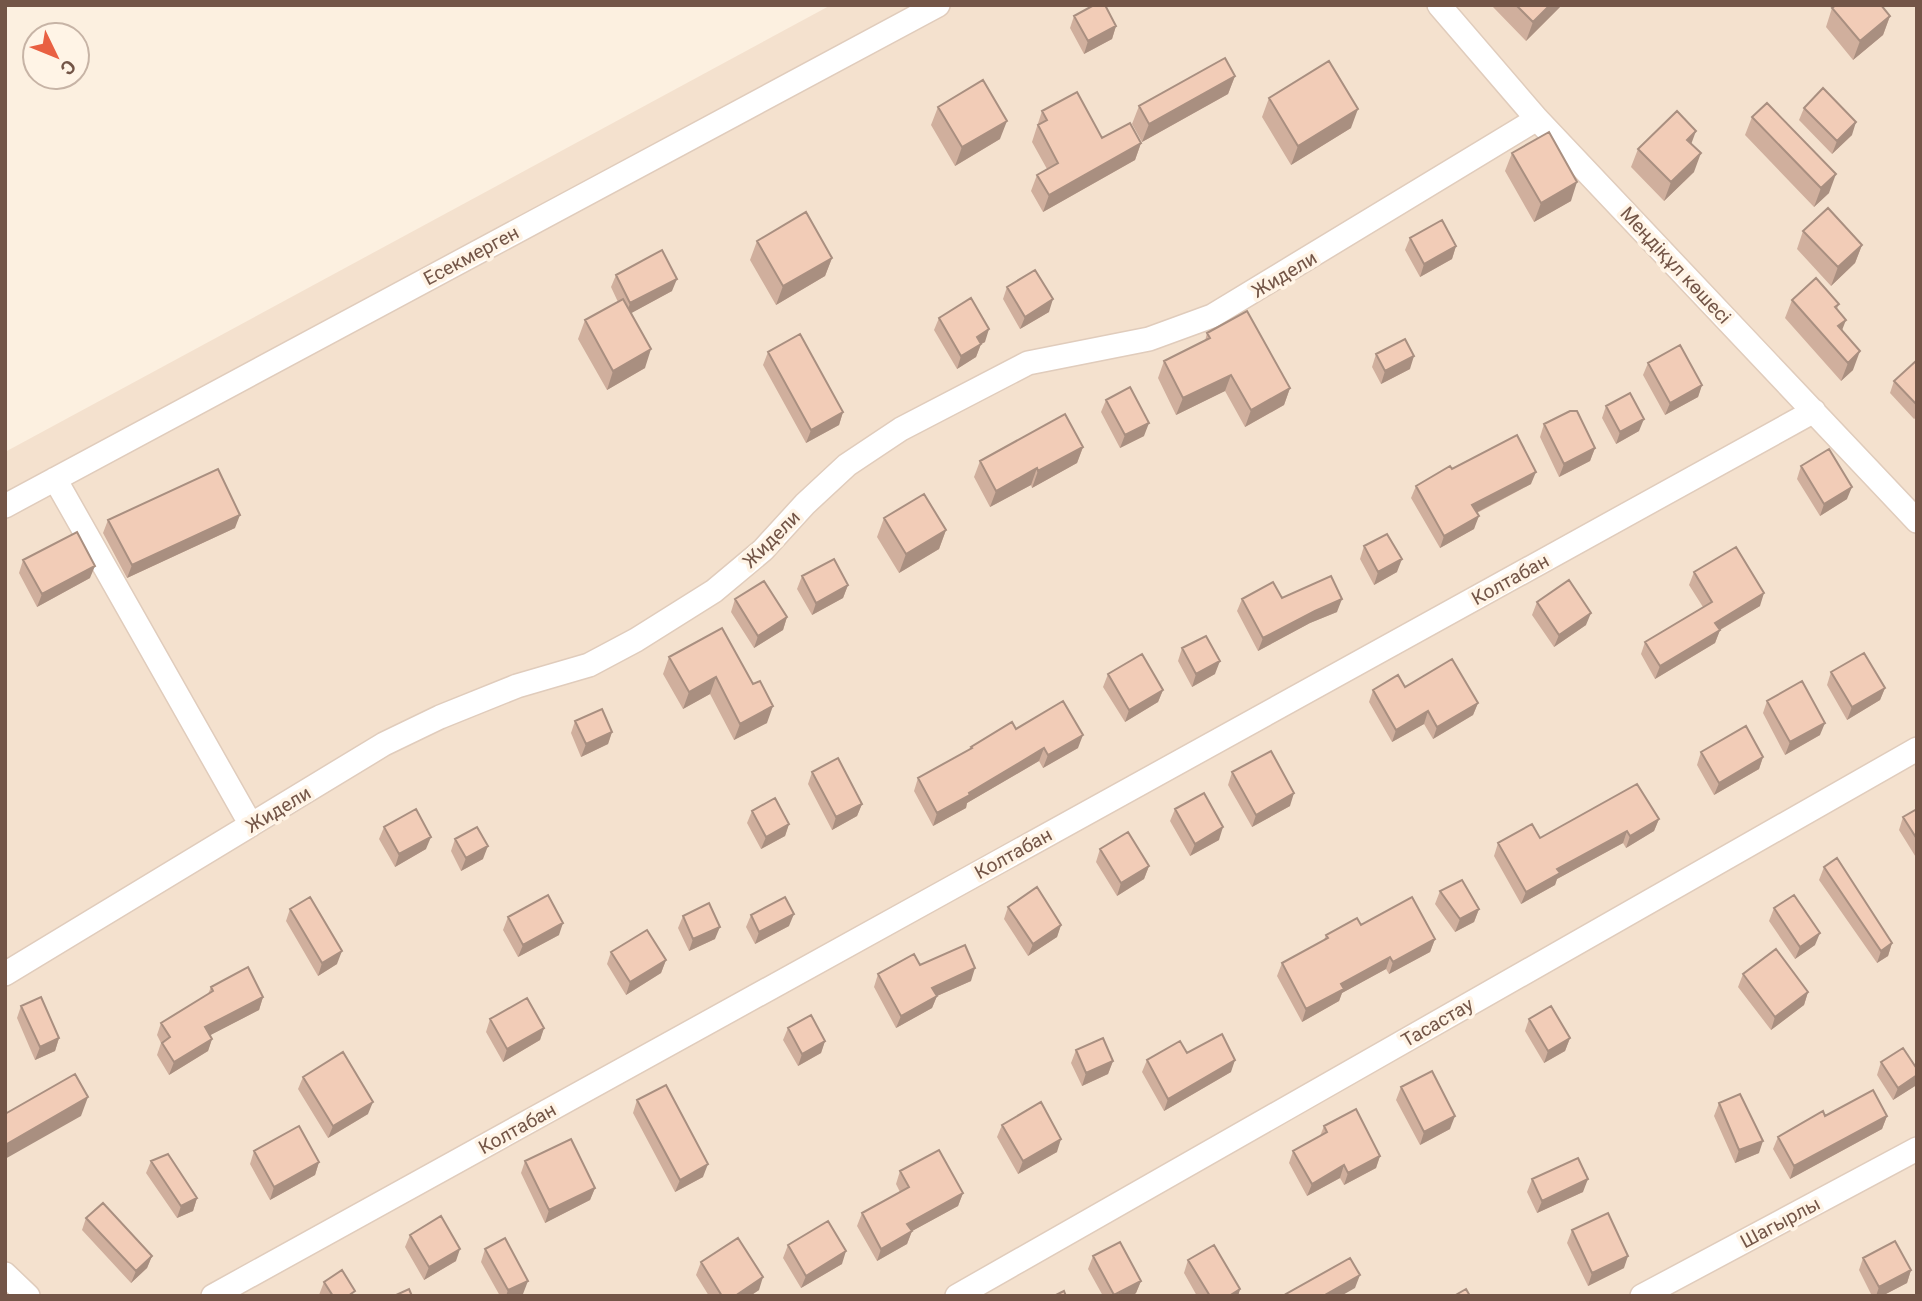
<svg xmlns="http://www.w3.org/2000/svg" width="1922" height="1301" font-family="Roboto,sans-serif">
<rect width="100%" height="100%" fill="#fcf0e0"/>
<!-- residential -->
<path fill="#f4e1ce" d="M 831,5 L 1917,5 L 1917,1296 L 5,1296 L 5,452 Z"/>
<g fill="none" stroke-linecap="round" stroke-linejoin="round">
<!-- minor casing -->
<g stroke="#e0ccbc" stroke-width="26">
<path id="minor" d="M 1439,5 L 1537,119 L 1917,521
M 55,479 L 251,825
M 5,506 L 938,5
M 5,974 L 384,744 L 440,717 L 517,686 L 589,665 L 636,640 L 714,591 L 763,550 L 805,504 L 847,465 L 901,429 L 1028,363 L 1149,339 L 1212,316 L 1537,119
M 5,1274 L 28,1296
M 213,1296 L 1814,411
M 957,1296 L 1917,749
M 1642,1296 L 1917,1149"/>
</g>
<!-- minor -->
<use href="#minor" stroke="#fff" stroke-width="23"/>
</g>
<!-- wall -->
<path fill="#d0af9d" d="M 1494,5 L 1562,5 L 1526,41 L 1493,7 Z
M 1832,8 L 1890,16 L 1883,35 L 1853,60 L 1826,27 Z
M 1074,16 L 1116,26 L 1112,39 L 1084,54 L 1070,28 Z
M 1235,76 L 1228,94 L 1142,142 L 1132,124 L 1139,106 Z
M 1269,98 L 1351,128 L 1291,165 L 1262,117 Z
M 938,107 L 1000,139 L 955,166 L 931,125 Z
M 1804,108 L 1852,135 L 1832,154 L 1799,120 Z
M 1042,111 L 1102,138 L 1141,143 L 1135,160 L 1043,212 L 1031,191 L 1037,175 L 1047,169 L 1032,142 Z
M 1752,117 L 1829,193 L 1814,207 L 1745,135 Z
M 1692,144 L 1694,172 L 1664,201 L 1631,167 L 1638,149 Z
M 1512,153 L 1571,201 L 1534,222 L 1505,171 Z
M 1803,231 L 1862,245 L 1855,263 L 1831,286 L 1797,249 Z
M 1410,238 L 1456,246 L 1452,259 L 1420,277 L 1405,250 Z
M 757,241 L 832,258 L 825,276 L 776,305 L 750,260 Z
M 616,275 L 672,291 L 631,313 L 645,368 L 607,390 L 578,339 L 585,320 L 618,302 L 611,287 Z
M 1007,287 L 1049,312 L 1020,329 L 1003,299 Z
M 1792,300 L 1839,304 L 1837,309 L 1853,370 L 1841,381 L 1785,318 Z
M 939,318 L 985,342 L 981,344 L 976,357 L 957,369 L 934,330 Z
M 1207,333 L 1290,388 L 1284,405 L 1245,427 L 1225,391 L 1176,415 L 1158,378 L 1164,361 L 1205,341 Z
M 768,352 L 843,412 L 839,425 L 806,443 L 763,365 Z
M 1376,354 L 1410,369 L 1381,384 L 1372,367 Z
M 1917,360 L 1917,417 L 1914,419 L 1890,393 L 1894,381 Z
M 1648,363 L 1702,385 L 1698,397 L 1665,415 L 1643,375 Z
M 1106,400 L 1144,436 L 1120,448 L 1101,412 Z
M 1606,406 L 1639,431 L 1616,444 L 1602,418 Z
M 1544,424 L 1595,448 L 1590,461 L 1559,477 L 1540,437 Z
M 1083,447 L 1077,463 L 1032,488 L 1031,485 L 990,507 L 974,477 L 980,461 Z
M 1801,466 L 1847,499 L 1820,516 L 1797,479 Z
M 1452,469 L 1531,484 L 1477,513 L 1474,529 L 1440,548 L 1411,498 L 1416,486 Z
M 884,518 L 946,530 L 939,549 L 899,573 L 877,537 Z
M 108,520 L 235,528 L 127,578 L 103,533 Z
M 1364,546 L 1397,572 L 1374,585 L 1360,559 Z
M 23,560 L 90,578 L 37,607 L 19,573 Z
M 1694,572 L 1760,606 L 1720,630 L 1715,643 L 1655,679 L 1641,654 L 1645,642 L 1703,607 L 1689,585 Z
M 802,576 L 848,585 L 843,598 L 812,615 L 797,589 Z
M 1282,598 L 1337,612 L 1310,623 L 1258,651 L 1237,611 L 1242,599 Z
M 735,599 L 787,617 L 783,630 L 754,648 L 731,612 Z
M 1537,602 L 1586,625 L 1554,647 L 1532,615 Z
M 722,628 L 767,723 L 734,740 L 710,694 L 683,709 L 663,674 L 669,657 Z
M 1182,648 L 1215,674 L 1192,687 L 1178,661 Z
M 1831,672 L 1885,688 L 1880,700 L 1847,720 L 1827,685 Z
M 1108,674 L 1163,690 L 1158,702 L 1125,722 L 1103,687 Z
M 1405,687 L 1478,703 L 1473,715 L 1433,739 L 1424,724 L 1392,742 L 1369,702 L 1373,690 Z
M 1767,701 L 1820,735 L 1785,755 L 1763,713 Z
M 575,721 L 612,732 L 608,744 L 581,757 L 571,733 Z
M 1016,729 L 1078,748 L 1043,768 L 1039,761 L 967,803 L 966,808 L 933,826 L 914,791 L 918,778 L 970,749 L 971,747 Z
M 1701,752 L 1763,757 L 1759,769 L 1714,795 L 1697,765 Z
M 812,772 L 862,804 L 857,816 L 832,830 L 808,784 Z
M 1232,772 L 1290,806 L 1252,827 L 1228,785 Z
M 1175,809 L 1219,840 L 1190,856 L 1170,821 Z
M 1917,809 L 1917,859 L 1899,830 L 1903,817 Z
M 752,811 L 789,824 L 785,836 L 761,849 L 747,823 Z
M 1659,819 L 1654,831 L 1626,848 L 1623,843 L 1557,879 L 1555,885 L 1521,904 L 1494,856 L 1498,843 L 1540,838 Z
M 384,827 L 426,849 L 395,867 L 379,839 Z
M 455,839 L 483,859 L 461,871 L 451,851 Z
M 1100,849 L 1149,866 L 1144,879 L 1117,896 L 1096,862 Z
M 1824,867 L 1892,943 L 1888,956 L 1877,963 L 1819,880 Z
M 1440,891 L 1479,909 L 1474,922 L 1455,932 L 1435,904 Z
M 1008,907 L 1061,925 L 1057,937 L 1028,956 L 1004,919 Z
M 1774,908 L 1815,945 L 1795,959 L 1769,921 Z
M 290,909 L 337,964 L 318,976 L 286,921 Z
M 751,915 L 789,926 L 755,944 L 746,927 Z
M 683,916 L 715,939 L 689,951 L 678,928 Z
M 508,917 L 559,935 L 518,957 L 503,930 Z
M 1361,925 L 1435,939 L 1430,952 L 1389,974 L 1386,969 L 1342,993 L 1339,1001 L 1302,1022 L 1277,976 L 1282,963 L 1324,940 L 1326,935 Z
M 611,952 L 666,960 L 661,973 L 626,995 L 607,964 Z
M 878,974 L 971,981 L 937,996 L 932,1008 L 896,1028 L 874,987 Z
M 1743,974 L 1808,992 L 1804,1005 L 1771,1030 L 1738,987 Z
M 211,987 L 263,997 L 259,1010 L 210,1035 L 212,1039 L 208,1051 L 169,1075 L 157,1055 L 161,1043 L 157,1035 L 161,1023 L 208,994 Z
M 21,1006 L 59,1038 L 55,1051 L 35,1060 L 17,1018 Z
M 490,1019 L 544,1028 L 540,1040 L 503,1062 L 486,1032 Z
M 1529,1019 L 1570,1038 L 1565,1051 L 1544,1063 L 1525,1031 Z
M 788,1028 L 825,1041 L 821,1053 L 798,1066 L 783,1040 Z
M 1076,1050 L 1113,1061 L 1108,1074 L 1082,1086 L 1071,1063 Z
M 1187,1053 L 1231,1072 L 1164,1111 L 1142,1072 L 1147,1060 Z
M 1881,1062 L 1917,1069 L 1917,1081 L 1915,1086 L 1893,1100 L 1877,1075 Z
M 303,1077 L 368,1114 L 328,1138 L 298,1089 Z
M 1401,1087 L 1450,1129 L 1420,1145 L 1396,1100 Z
M 637,1100 L 703,1177 L 675,1192 L 633,1113 Z
M 1719,1103 L 1759,1153 L 1735,1163 L 1714,1116 Z
M 1825,1116 L 1887,1116 L 1882,1129 L 1790,1179 L 1773,1149 L 1778,1137 Z
M 1002,1125 L 1057,1152 L 1018,1174 L 997,1137 Z
M 1324,1126 L 1380,1156 L 1376,1168 L 1344,1185 L 1340,1178 L 1307,1196 L 1289,1163 L 1293,1151 L 1320,1136 Z
M 254,1151 L 319,1162 L 315,1175 L 270,1200 L 250,1164 Z
M 151,1161 L 197,1198 L 193,1211 L 177,1218 L 146,1173 Z
M 525,1161 L 595,1188 L 590,1200 L 545,1223 L 521,1173 Z
M 900,1171 L 963,1193 L 958,1206 L 912,1231 L 907,1244 L 877,1261 L 857,1226 L 862,1213 L 900,1192 L 896,1184 Z
M 1532,1179 L 1583,1192 L 1537,1213 L 1527,1192 Z
M 86,1218 L 152,1256 L 147,1268 L 131,1283 L 82,1230 Z
M 1572,1230 L 1624,1268 L 1588,1286 L 1567,1243 Z
M 410,1235 L 456,1261 L 424,1280 L 405,1247 Z
M 788,1245 L 842,1264 L 801,1288 L 783,1258 Z
M 485,1249 L 523,1294 L 519,1296 L 500,1296 L 481,1262 Z
M 1093,1256 L 1141,1281 L 1136,1293 L 1132,1296 L 1103,1296 L 1088,1269 Z
M 1863,1258 L 1911,1270 L 1907,1283 L 1882,1296 L 1872,1296 L 1859,1270 Z
M 1188,1260 L 1240,1289 L 1238,1296 L 1197,1296 L 1184,1273 Z
M 701,1262 L 759,1290 L 750,1296 L 709,1296 L 696,1275 Z
M 324,1282 L 354,1296 L 320,1296 L 319,1295 Z"/>
<!-- shaded-wall -->
<path fill="#a98f80" d="M 1550,5 L 1562,5 L 1526,41 L 1533,22 Z
M 1890,16 L 1883,35 L 1853,60 L 1860,41 Z
M 1116,26 L 1112,39 L 1084,54 L 1088,41 Z
M 1235,76 L 1228,94 L 1142,142 L 1149,124 Z
M 1358,109 L 1351,128 L 1291,165 L 1298,146 Z
M 1007,121 L 1000,139 L 955,166 L 962,147 Z
M 1856,122 L 1852,135 L 1832,154 L 1837,141 Z
M 1696,131 L 1689,150 L 1687,140 Z
M 1141,143 L 1135,160 L 1043,212 L 1049,195 Z
M 1701,153 L 1694,172 L 1664,201 L 1671,182 Z
M 1836,174 L 1829,193 L 1814,207 L 1821,188 Z
M 1577,182 L 1571,201 L 1534,222 L 1541,203 Z
M 1862,245 L 1855,263 L 1831,286 L 1838,267 Z
M 1456,246 L 1452,259 L 1420,277 L 1424,264 Z
M 832,258 L 825,276 L 776,305 L 783,286 Z
M 677,279 L 672,291 L 626,316 L 630,303 Z
M 1053,299 L 1049,312 L 1020,329 L 1025,317 Z
M 1846,320 L 1839,338 L 1838,326 Z
M 989,329 L 985,342 L 972,349 L 977,337 Z
M 981,344 L 976,357 L 957,369 L 961,356 Z
M 651,349 L 645,368 L 607,390 L 613,371 Z
M 1860,351 L 1853,370 L 1841,381 L 1848,363 Z
M 1414,356 L 1410,369 L 1381,384 L 1385,371 Z
M 1231,375 L 1225,391 L 1176,415 L 1183,398 Z
M 1702,385 L 1698,397 L 1665,415 L 1670,403 Z
M 1290,388 L 1284,405 L 1245,427 L 1251,410 Z
M 843,412 L 839,425 L 806,443 L 811,430 Z
M 1644,419 L 1639,431 L 1616,444 L 1620,432 Z
M 1149,423 L 1144,436 L 1120,448 L 1125,435 Z
M 1083,447 L 1077,463 L 1032,488 L 1038,471 Z
M 1595,448 L 1590,461 L 1559,477 L 1564,464 Z
M 1037,468 L 1031,485 L 990,507 L 996,491 Z
M 1536,472 L 1531,484 L 1468,517 L 1472,505 Z
M 1852,487 L 1847,499 L 1820,516 L 1824,504 Z
M 240,515 L 235,528 L 127,578 L 132,565 Z
M 1479,516 L 1474,529 L 1440,548 L 1444,536 Z
M 946,530 L 939,549 L 899,573 L 906,554 Z
M 1402,559 L 1397,572 L 1374,585 L 1378,572 Z
M 95,566 L 90,578 L 37,607 L 42,594 Z
M 848,585 L 843,598 L 812,615 L 816,603 Z
M 1764,593 L 1760,606 L 1711,635 L 1715,623 Z
M 1342,599 L 1337,612 L 1310,623 L 1258,651 L 1263,638 L 1315,611 Z
M 1591,613 L 1586,625 L 1554,647 L 1559,635 Z
M 787,617 L 783,630 L 754,648 L 758,636 Z
M 1720,630 L 1715,643 L 1655,679 L 1660,666 Z
M 1220,661 L 1215,674 L 1192,687 L 1196,674 Z
M 716,677 L 710,694 L 683,709 L 689,692 Z
M 1885,688 L 1880,700 L 1847,720 L 1852,707 Z
M 1163,690 L 1158,702 L 1125,722 L 1129,710 Z
M 1478,703 L 1473,715 L 1433,739 L 1437,727 Z
M 773,706 L 767,723 L 734,740 L 740,724 Z
M 1428,711 L 1424,724 L 1392,742 L 1396,730 Z
M 1825,723 L 1820,735 L 1785,755 L 1790,742 Z
M 612,732 L 608,744 L 581,757 L 586,744 Z
M 1083,735 L 1078,748 L 1043,768 L 1048,755 Z
M 1044,748 L 1039,761 L 967,803 L 966,808 L 933,826 L 937,813 L 969,793 Z
M 1763,757 L 1759,769 L 1714,795 L 1719,783 Z
M 1294,793 L 1290,806 L 1252,827 L 1256,815 Z
M 862,804 L 857,816 L 832,830 L 836,817 Z
M 1659,819 L 1654,831 L 1626,848 L 1630,836 Z
M 789,824 L 785,836 L 761,849 L 766,837 Z
M 1223,827 L 1219,840 L 1190,856 L 1195,844 Z
M 1627,831 L 1623,843 L 1557,879 L 1555,885 L 1521,904 L 1526,892 L 1557,869 Z
M 431,837 L 426,849 L 395,867 L 399,854 Z
M 488,846 L 483,859 L 461,871 L 466,858 Z
M 1149,866 L 1144,879 L 1117,896 L 1121,883 Z
M 1479,909 L 1474,922 L 1455,932 L 1460,919 Z
M 794,914 L 789,926 L 755,944 L 759,932 Z
M 563,923 L 559,935 L 518,957 L 523,945 Z
M 1061,925 L 1057,937 L 1028,956 L 1033,944 Z
M 720,927 L 715,939 L 689,951 L 693,939 Z
M 1820,933 L 1815,945 L 1795,959 L 1800,947 Z
M 1435,939 L 1430,952 L 1389,974 L 1393,962 Z
M 1892,943 L 1888,956 L 1877,963 L 1881,951 Z
M 342,951 L 337,964 L 318,976 L 322,963 Z
M 1390,957 L 1386,969 L 1342,993 L 1339,1001 L 1302,1022 L 1306,1009 L 1341,984 Z
M 666,960 L 661,973 L 626,995 L 630,982 Z
M 975,968 L 971,981 L 937,996 L 932,1008 L 896,1028 L 901,1016 L 932,988 Z
M 1808,992 L 1804,1005 L 1771,1030 L 1775,1017 Z
M 263,997 L 259,1010 L 201,1040 L 205,1027 Z
M 544,1028 L 540,1040 L 503,1062 L 507,1049 Z
M 59,1038 L 55,1051 L 35,1060 L 40,1047 Z
M 1570,1038 L 1565,1051 L 1544,1063 L 1548,1051 Z
M 212,1039 L 208,1051 L 169,1075 L 174,1062 Z
M 825,1041 L 821,1053 L 798,1066 L 802,1054 Z
M 1235,1060 L 1231,1072 L 1164,1111 L 1168,1099 Z
M 1113,1061 L 1108,1074 L 1082,1086 L 1086,1073 Z
M 1917,1075 L 1917,1081 L 1915,1086 L 1893,1100 L 1898,1088 Z
M 88,1097 L 81,1116 L 5,1159 L 5,1145 Z
M 373,1102 L 368,1114 L 328,1138 L 333,1126 Z
M 1455,1116 L 1450,1129 L 1420,1145 L 1424,1132 Z
M 1887,1116 L 1882,1129 L 1790,1179 L 1794,1166 Z
M 1061,1139 L 1057,1152 L 1018,1174 L 1023,1161 Z
M 1763,1141 L 1759,1153 L 1735,1163 L 1739,1150 Z
M 1380,1156 L 1376,1168 L 1344,1185 L 1348,1173 Z
M 319,1162 L 315,1175 L 270,1200 L 274,1187 Z
M 708,1164 L 703,1177 L 675,1192 L 680,1180 Z
M 1344,1165 L 1340,1178 L 1307,1196 L 1312,1184 Z
M 1588,1179 L 1583,1192 L 1537,1213 L 1542,1201 Z
M 595,1188 L 590,1200 L 545,1223 L 549,1210 Z
M 963,1193 L 958,1206 L 903,1236 L 907,1224 Z
M 197,1198 L 193,1211 L 177,1218 L 181,1206 Z
M 912,1231 L 907,1244 L 877,1261 L 881,1249 Z
M 460,1249 L 456,1261 L 424,1280 L 429,1267 Z
M 846,1251 L 842,1264 L 801,1288 L 806,1276 Z
M 152,1256 L 147,1268 L 131,1283 L 136,1271 Z
M 1628,1256 L 1624,1268 L 1588,1286 L 1592,1273 Z
M 1911,1270 L 1907,1283 L 1882,1296 L 1876,1296 L 1879,1287 Z
M 1360,1275 L 1355,1288 L 1341,1296 L 1323,1296 Z
M 763,1277 L 759,1290 L 750,1296 L 735,1296 Z
M 528,1281 L 523,1294 L 519,1296 L 506,1296 L 508,1290 Z
M 1141,1281 L 1136,1293 L 1132,1296 L 1114,1296 Z
M 1240,1289 L 1238,1296 L 1229,1296 Z"/>
<!-- building -->
<path fill="#f2ccb7" stroke="#a98f80" stroke-width="2" d="M 1094,5 L 1105,5 L 1116,26 L 1088,41 L 1074,16 Z
M 1516,5 L 1550,5 L 1533,22 Z
M 1836,5 L 1881,5 L 1890,16 L 1860,41 L 1832,8 Z
M 1225,58 L 1235,76 L 1149,124 L 1139,106 Z
M 1329,61 L 1358,109 L 1298,146 L 1269,98 Z
M 983,80 L 1007,121 L 962,147 L 938,107 Z
M 1823,88 L 1856,122 L 1837,141 L 1804,108 Z
M 1077,92 L 1102,138 L 1130,123 L 1141,143 L 1049,195 L 1037,175 L 1058,163 L 1038,125 L 1047,120 L 1042,111 Z
M 1767,103 L 1836,174 L 1821,188 L 1752,117 Z
M 1677,111 L 1696,131 L 1687,140 L 1701,153 L 1671,182 L 1638,149 Z
M 1549,132 L 1577,182 L 1541,203 L 1512,153 Z
M 1828,208 L 1862,245 L 1838,267 L 1803,231 Z
M 806,212 L 832,258 L 783,286 L 757,241 Z
M 1442,220 L 1456,246 L 1424,264 L 1410,238 Z
M 662,250 L 677,279 L 630,303 L 616,275 Z
M 1035,270 L 1053,299 L 1025,317 L 1007,287 Z
M 1816,278 L 1839,304 L 1835,307 L 1846,320 L 1838,326 L 1860,351 L 1848,363 L 1792,300 Z
M 971,298 L 989,329 L 977,337 L 981,344 L 961,356 L 939,318 Z
M 623,299 L 651,349 L 613,371 L 585,320 Z
M 1247,311 L 1290,388 L 1251,410 L 1231,375 L 1183,398 L 1164,361 L 1210,338 L 1207,333 Z
M 800,334 L 843,412 L 811,430 L 768,352 Z
M 1405,339 L 1414,356 L 1385,371 L 1376,354 Z
M 1680,345 L 1702,385 L 1670,403 L 1648,363 Z
M 1917,360 L 1917,405 L 1894,381 Z
M 1130,387 L 1149,423 L 1125,435 L 1106,400 Z
M 1630,393 L 1644,419 L 1620,432 L 1606,406 Z
M 1570,411 L 1577,411 L 1595,448 L 1564,464 L 1544,424 Z
M 1065,414 L 1083,447 L 1038,471 L 1037,468 L 996,491 L 980,461 Z
M 1517,435 L 1536,472 L 1472,505 L 1479,516 L 1444,536 L 1416,486 L 1450,466 L 1452,469 Z
M 1829,449 L 1852,487 L 1824,504 L 1801,466 Z
M 218,469 L 240,515 L 132,565 L 108,520 Z
M 924,494 L 946,530 L 906,554 L 884,518 Z
M 77,532 L 95,566 L 42,594 L 23,560 Z
M 1387,534 L 1402,559 L 1378,572 L 1364,546 Z
M 1736,547 L 1764,593 L 1715,623 L 1720,630 L 1660,666 L 1645,642 L 1712,602 L 1694,572 Z
M 834,559 L 848,585 L 816,603 L 802,576 Z
M 1331,576 L 1342,599 L 1315,611 L 1263,638 L 1242,599 L 1273,582 L 1282,598 Z
M 1569,580 L 1591,613 L 1559,635 L 1537,602 Z
M 764,581 L 787,617 L 758,636 L 735,599 Z
M 722,628 L 753,684 L 760,681 L 773,706 L 740,724 L 716,677 L 689,692 L 669,657 Z
M 1206,636 L 1220,661 L 1196,674 L 1182,648 Z
M 1864,653 L 1885,688 L 1852,707 L 1831,672 Z
M 1142,654 L 1163,690 L 1129,710 L 1108,674 Z
M 1452,659 L 1478,703 L 1437,727 L 1428,711 L 1396,730 L 1373,690 L 1398,675 L 1405,687 Z
M 1802,681 L 1825,723 L 1790,742 L 1767,701 Z
M 1063,701 L 1083,735 L 1048,755 L 1044,748 L 969,793 L 970,795 L 937,813 L 918,778 L 972,748 L 971,747 L 1012,722 L 1016,729 Z
M 602,709 L 612,732 L 586,744 L 575,721 Z
M 1746,726 L 1763,757 L 1719,783 L 1701,752 Z
M 1271,751 L 1294,793 L 1256,815 L 1232,772 Z
M 838,758 L 862,804 L 836,817 L 812,772 Z
M 1637,784 L 1659,819 L 1630,836 L 1627,831 L 1557,869 L 1560,873 L 1526,892 L 1498,843 L 1532,824 L 1540,838 Z
M 1204,793 L 1223,827 L 1195,844 L 1175,809 Z
M 775,798 L 789,824 L 766,837 L 752,811 Z
M 416,809 L 431,837 L 399,854 L 384,827 Z
M 1917,809 L 1917,839 L 1903,817 Z
M 477,827 L 488,846 L 466,858 L 455,839 Z
M 1128,832 L 1149,866 L 1121,883 L 1100,849 Z
M 1837,858 L 1892,943 L 1881,951 L 1824,867 Z
M 1462,880 L 1479,909 L 1460,919 L 1440,891 Z
M 1037,887 L 1061,925 L 1033,944 L 1008,907 Z
M 548,895 L 563,923 L 523,945 L 508,917 Z
M 1794,895 L 1820,933 L 1800,947 L 1774,908 Z
M 310,897 L 342,951 L 322,963 L 290,909 Z
M 785,897 L 794,914 L 759,932 L 751,915 Z
M 1412,897 L 1435,939 L 1393,962 L 1390,957 L 1341,984 L 1344,989 L 1306,1009 L 1282,963 L 1328,938 L 1326,935 L 1357,918 L 1361,925 Z
M 709,903 L 720,927 L 693,939 L 683,916 Z
M 647,930 L 666,960 L 630,982 L 611,952 Z
M 965,945 L 975,968 L 932,988 L 937,996 L 901,1016 L 878,974 L 914,954 L 920,965 Z
M 1776,949 L 1808,992 L 1775,1017 L 1743,974 Z
M 248,967 L 263,997 L 205,1027 L 212,1039 L 174,1062 L 162,1043 L 170,1037 L 161,1023 L 213,991 L 211,987 Z
M 41,997 L 59,1038 L 40,1047 L 21,1006 Z
M 527,998 L 544,1028 L 507,1049 L 490,1019 Z
M 1551,1006 L 1570,1038 L 1548,1051 L 1529,1019 Z
M 811,1015 L 825,1041 L 802,1054 L 788,1028 Z
M 1222,1034 L 1235,1060 L 1168,1099 L 1147,1060 L 1180,1041 L 1187,1053 Z
M 1103,1038 L 1113,1061 L 1086,1073 L 1076,1050 Z
M 1903,1048 L 1917,1069 L 1917,1075 L 1898,1088 L 1881,1062 Z
M 343,1052 L 373,1102 L 333,1126 L 303,1077 Z
M 1432,1071 L 1455,1116 L 1424,1132 L 1401,1087 Z
M 75,1074 L 88,1097 L 5,1145 L 5,1114 Z
M 666,1085 L 708,1164 L 680,1180 L 637,1100 Z
M 1873,1090 L 1887,1116 L 1794,1166 L 1778,1137 L 1823,1111 L 1825,1116 Z
M 1740,1094 L 1763,1141 L 1739,1150 L 1719,1103 Z
M 1041,1102 L 1061,1139 L 1023,1161 L 1002,1125 Z
M 1356,1109 L 1380,1156 L 1348,1173 L 1344,1165 L 1312,1184 L 1293,1151 L 1327,1132 L 1324,1126 Z
M 299,1126 L 319,1162 L 274,1187 L 254,1151 Z
M 571,1139 L 595,1188 L 549,1210 L 525,1161 Z
M 939,1150 L 963,1193 L 907,1224 L 912,1231 L 881,1249 L 862,1213 L 909,1187 L 900,1171 Z
M 168,1154 L 197,1198 L 181,1206 L 151,1161 Z
M 1578,1158 L 1588,1179 L 1542,1201 L 1532,1179 Z
M 103,1203 L 152,1256 L 136,1271 L 86,1218 Z
M 1608,1213 L 1628,1256 L 1592,1273 L 1572,1230 Z
M 441,1216 L 460,1249 L 429,1267 L 410,1235 Z
M 828,1221 L 846,1251 L 806,1276 L 788,1245 Z
M 505,1238 L 528,1281 L 508,1290 L 485,1249 Z
M 738,1238 L 763,1277 L 735,1296 L 722,1296 L 701,1262 Z
M 1895,1241 L 1911,1270 L 1879,1287 L 1863,1258 Z
M 1120,1242 L 1141,1281 L 1114,1295 L 1093,1256 Z
M 1214,1245 L 1240,1289 L 1229,1296 L 1210,1296 L 1188,1260 Z
M 1350,1258 L 1360,1275 L 1323,1296 L 1288,1296 L 1286,1294 Z
M 342,1270 L 355,1291 L 348,1296 L 333,1296 L 324,1282 Z
M 409,1289 L 412,1296 L 394,1296 Z
M 1466,1289 L 1470,1296 L 1454,1296 Z
M 1064,1291 L 1066,1296 L 1054,1296 Z"/>
<g text-anchor="middle" stroke-width="7" stroke-linejoin="round" paint-order="stroke">
<!-- street labels -->
<g font-size="19" fill="#735547" stroke="#fff4e6">
<text transform="translate(471 255) rotate(-28)" y="7">Eсекмерген</text>
<text transform="translate(1676 265) rotate(47)" y="7">Меңдіқұл көшесі</text>
<text transform="translate(1284 274) rotate(-31)" y="7">Жидели</text>
<text transform="translate(771 539) rotate(-45)" y="7">Жидели</text>
<text transform="translate(1510 579) rotate(-29)" y="7">Колтабан</text>
<text transform="translate(278 809) rotate(-31)" y="7">Жидели</text>
<text transform="translate(1013 853) rotate(-29)" y="7">Колтабан</text>
<text transform="translate(1437 1022) rotate(-30)" y="7">Тасастау</text>
<text transform="translate(517 1128) rotate(-29)" y="7">Колтабан</text>
<text transform="translate(1780 1222) rotate(-28)" y="7">Шагырлы</text>
</g>
</g>
<!-- border -->
<rect width="1922" height="1301" fill="none" stroke="#735547" stroke-width="14"/>
<!-- north arrow -->
<g transform="translate(56 56) rotate(133)"><circle r="33" fill="#fff4e6" stroke="#c7b4a6" stroke-width="2"/>
<path d="M0-5L12 26L0 18L-12 26Z" fill="#e96042"/>
<text y="-10" font-size="19" font-weight="bold" text-anchor="middle" fill="#735547">С</text>
</g>
</svg>
